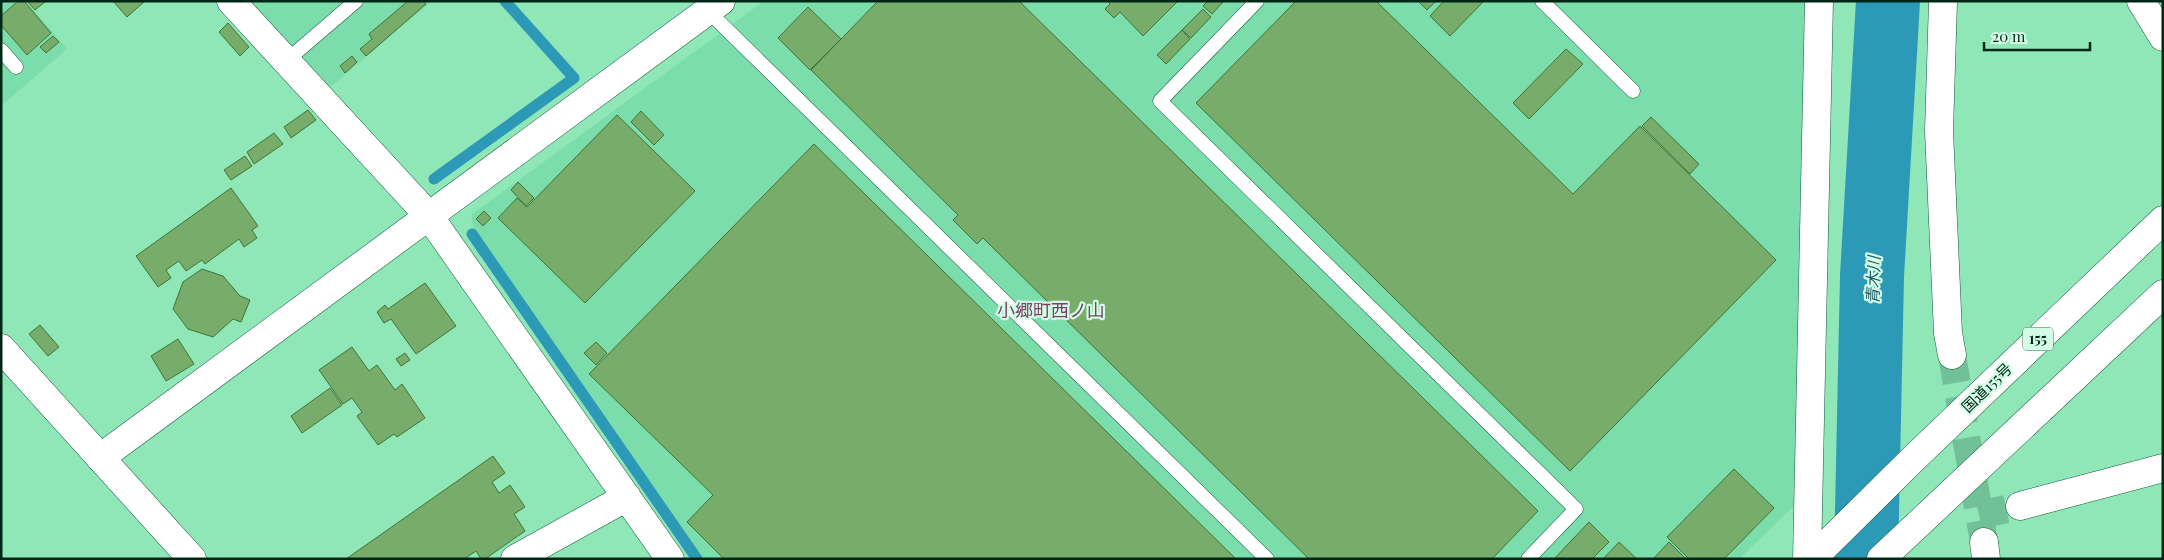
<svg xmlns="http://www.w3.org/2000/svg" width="2164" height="560" font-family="'Playfair Display','Noto Sans JP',serif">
<rect width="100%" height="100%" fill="#8fe7b8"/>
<!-- built -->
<path fill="#7bddab" d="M 1,1 L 26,1 L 67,49 L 1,106 Z
M 249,1 L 432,1 L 327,90 Z
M 764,1 L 1810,1 L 1802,498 L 1739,559 L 701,559 L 474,231 L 471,215 Z"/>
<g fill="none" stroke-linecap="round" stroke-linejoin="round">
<!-- stream -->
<path stroke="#2c9ab7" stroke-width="11" d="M 434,179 L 574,78 L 505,1
M 472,234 L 697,559"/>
<!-- river -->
<path stroke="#2c9ab7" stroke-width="64" d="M 1866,559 L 1872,276 L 1888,1"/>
</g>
<!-- building -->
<path fill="#77ac6a" stroke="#417334" d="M 18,1 L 24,1 L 51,33 L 27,55 L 1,25 L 1,16 Z
M 27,1 L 46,1 L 35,10 Z
M 113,1 L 145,1 L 127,17 Z
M 408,1 L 423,1 L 426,4 L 366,56 L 360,49 L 372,39 L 369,34 Z
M 878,1 L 1019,1 L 1538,511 L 1492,559 L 1309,559 L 983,238 L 977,244 L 953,220 L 958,215 L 811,70 Z
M 1108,1 L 1178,1 L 1143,36 L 1120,12 L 1114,18 L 1105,9 L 1110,4 Z
M 1208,1 L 1224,1 L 1212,14 L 1203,6 Z
M 1296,1 L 1376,1 L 1573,194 L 1640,126 L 1776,260 L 1570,471 L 1196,103 Z
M 1418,1 L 1436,1 L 1427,10 Z
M 1444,1 L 1484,1 L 1450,36 L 1430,16 Z
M 808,7 L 841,39 L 810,70 L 778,38 Z
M 1203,9 L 1211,17 L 1191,38 L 1182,30 Z
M 228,23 L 249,47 L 240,56 L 219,32 Z
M 1182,30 L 1190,39 L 1166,64 L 1157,55 Z
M 53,36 L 59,42 L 46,53 L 40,47 Z
M 1566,49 L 1583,64 L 1529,119 L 1513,103 Z
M 352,56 L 357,62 L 345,73 L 340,66 Z
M 308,110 L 316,120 L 291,138 L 284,127 Z
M 641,111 L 664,135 L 654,145 L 631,122 Z
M 617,115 L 695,191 L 585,303 L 498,218 L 517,198 L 527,207 Z
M 1651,117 L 1699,164 L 1690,174 L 1642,126 Z
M 274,133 L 283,144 L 254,164 L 247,152 Z
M 814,144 L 1236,559 L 724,559 L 687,522 L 713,495 L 589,374 Z
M 245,156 L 252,166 L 231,180 L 224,170 Z
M 518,182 L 534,198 L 526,206 L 511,190 Z
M 231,188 L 258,226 L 252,230 L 257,238 L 244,247 L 239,239 L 205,264 L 202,260 L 186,271 L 179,261 L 166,270 L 171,278 L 158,287 L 136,256 Z
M 484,211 L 491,218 L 483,226 L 476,219 Z
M 202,269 L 223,276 L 240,296 L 250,300 L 241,322 L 233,319 L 213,337 L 188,329 L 173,309 L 183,282 Z
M 425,283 L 456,326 L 416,354 L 391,319 L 384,323 L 377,312 L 385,305 L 388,309 Z
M 40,325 L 59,347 L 48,356 L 29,334 Z
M 178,339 L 194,364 L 166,381 L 151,356 Z
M 596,342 L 607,353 L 596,365 L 584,353 Z
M 352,347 L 369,371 L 377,365 L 395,390 L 402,384 L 425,418 L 397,437 L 394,434 L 378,445 L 357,416 L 362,412 L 352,398 L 343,404 L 319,370 Z
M 405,353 L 410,360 L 401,366 L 396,359 Z
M 330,388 L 342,405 L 302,433 L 291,416 Z
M 493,456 L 505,473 L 492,482 L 499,493 L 510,485 L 525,507 L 514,514 L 525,531 L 485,559 L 481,559 L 476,551 L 464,559 L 346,559 Z
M 1734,469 L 1774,508 L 1724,559 L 1689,559 L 1667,537 Z
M 1589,522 L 1609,542 L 1592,559 L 1554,559 Z
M 1619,542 L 1637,559 L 1603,559 Z
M 1669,542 L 1686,559 L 1653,559 Z"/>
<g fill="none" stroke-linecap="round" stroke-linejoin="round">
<!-- street-tunnel -->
<path stroke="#72c097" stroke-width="28" stroke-dasharray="28 14" stroke-linecap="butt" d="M 1952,355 L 1984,542
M 1979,515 L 2020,506"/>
<!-- lane casing -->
<g stroke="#115a3b" stroke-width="15">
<path id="lane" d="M 1257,1 L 1160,101 L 1576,509 L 1528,559
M 1542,1 L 1633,91
M 708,11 L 1267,559
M 1,50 L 16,67
M 286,61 L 356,1"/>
</g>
<!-- street casing -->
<g stroke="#115a3b" stroke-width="29">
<path id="street" d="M 231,1 L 429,216 L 670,559
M 1943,1 L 1939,131 L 1948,333 L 1952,355
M 2141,1 L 2163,37
M 100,458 L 721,1
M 2020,506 L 2163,468
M 1984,542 L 1986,559
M 515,559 L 627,497
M 1807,559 L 1819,1"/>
</g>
<!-- secondary casing -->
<g stroke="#115a3b" stroke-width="29">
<path id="secondary" d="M 1,348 L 192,559"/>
</g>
<!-- highway casing -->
<g stroke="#115a3b" stroke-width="29">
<path id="highway" d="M 1812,559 L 1913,459 L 2163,220
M 1881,559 L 2163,294"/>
</g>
<!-- lane -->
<use href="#lane" stroke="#fff" stroke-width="14"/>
<!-- street -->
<use href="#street" stroke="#fff" stroke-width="28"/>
<!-- secondary -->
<use href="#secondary" stroke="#fff" stroke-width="28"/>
<!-- highway -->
<use href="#highway" stroke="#fff" stroke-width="28"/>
</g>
<g text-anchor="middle" stroke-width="4.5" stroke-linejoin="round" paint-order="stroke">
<!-- shield labels -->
<rect fill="#d3fde5" stroke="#3f6653" stroke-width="1" x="2023" y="327.5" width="30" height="23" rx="4"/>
<g font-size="14" font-weight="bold" fill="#002615">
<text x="2038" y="344">155</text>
</g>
<!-- street labels -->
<g font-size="15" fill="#002615" stroke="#d3fde5">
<text transform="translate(1987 388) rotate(-44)" y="5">国道155号</text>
</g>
<!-- water labels -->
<g font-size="16" font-style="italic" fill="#215a6a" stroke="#d3fde5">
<text transform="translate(1873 280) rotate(-88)" y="6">青木川</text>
</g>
<!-- quarter labels -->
<g font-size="18" fill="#7b3f69" stroke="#d3fde5">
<text x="1051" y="317">小郷町西ノ山</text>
</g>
</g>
<!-- border -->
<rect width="2164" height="560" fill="none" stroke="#002615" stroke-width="5"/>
<!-- scale -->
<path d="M1984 42v8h106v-8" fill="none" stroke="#002615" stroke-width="2.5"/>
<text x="1992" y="42" font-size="15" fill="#002615" stroke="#d3fde5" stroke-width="4" paint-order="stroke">20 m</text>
</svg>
